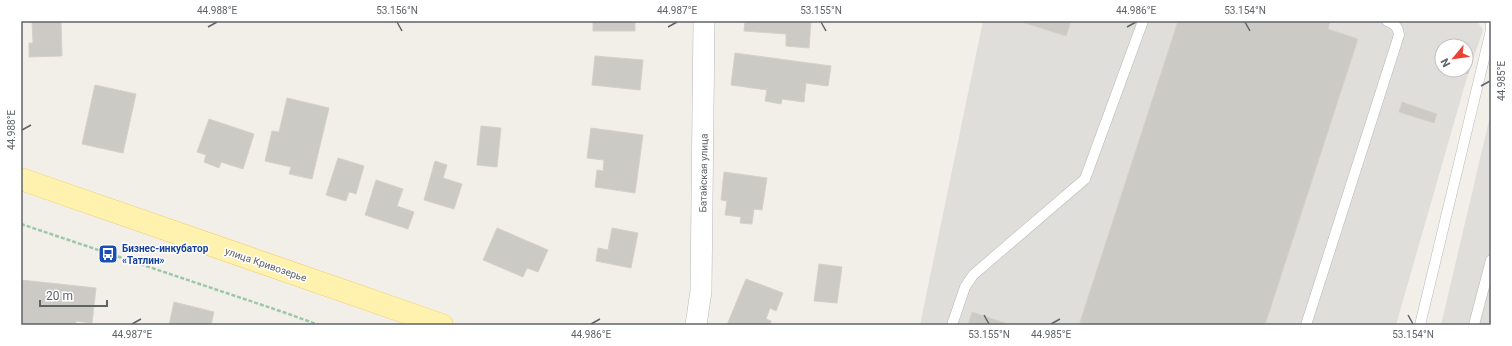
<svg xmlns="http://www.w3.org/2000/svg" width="1512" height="346" font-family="Roboto,sans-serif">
<rect width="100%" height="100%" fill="#f1efe8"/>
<!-- industrial -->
<path fill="#e0deda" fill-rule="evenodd" d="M 983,21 L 1477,21 L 1483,30 L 1468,74 L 1396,325 L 920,325 ZM 1442,46 L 1466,46 L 1466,70 L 1442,70 Z
M 1491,112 L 1491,325 L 1441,325 Z"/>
<!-- building -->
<path fill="#cccac5" stroke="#d6d1c6" d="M 32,21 L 61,21 L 62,56 L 29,57 L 29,43 L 33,43 Z
M 593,21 L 635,21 L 635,31 L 593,31 Z
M 745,21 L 811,21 L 809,48 L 786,46 L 786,34 L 744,31 Z
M 1019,21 L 1071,21 L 1066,36 Z
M 1178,21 L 1330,21 L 1328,29 L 1358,39 L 1265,325 L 1079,325 Z
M 735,53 L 831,66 L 828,86 L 806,83 L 804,102 L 782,99 L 781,104 L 765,101 L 767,90 L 731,85 Z
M 595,56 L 643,60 L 640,90 L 592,85 Z
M 1466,58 L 1472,60 L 1468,74 L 1456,70 L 1466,70 Z
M 95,85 L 136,94 L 123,153 L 82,144 Z
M 287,98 L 329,108 L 312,179 L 289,174 L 291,167 L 265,161 L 272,131 L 279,132 Z
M 1402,102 L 1437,114 L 1434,123 L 1399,112 Z
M 209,119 L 254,134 L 243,169 L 221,162 L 219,168 L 204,162 L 206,155 L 197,152 Z
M 481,126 L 501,128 L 497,167 L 477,165 Z
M 591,128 L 643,135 L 635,193 L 595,187 L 597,170 L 603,171 L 604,160 L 587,158 Z
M 338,158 L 364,166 L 356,194 L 349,192 L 346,201 L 326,195 Z
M 435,161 L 447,165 L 443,178 L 462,184 L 454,209 L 424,200 Z
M 724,172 L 767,178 L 762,210 L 754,209 L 752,224 L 740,223 L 741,217 L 725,215 L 727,201 L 721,200 Z
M 376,180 L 403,189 L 397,206 L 414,212 L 408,229 L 365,215 Z
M 497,228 L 548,250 L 538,272 L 527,268 L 523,277 L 483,260 Z
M 612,228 L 638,233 L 631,268 L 596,261 L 598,248 L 608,250 Z
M 819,264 L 842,267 L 837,303 L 814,301 Z
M 746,279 L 783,293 L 776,311 L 770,308 L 766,319 L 771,321 L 770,325 L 727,325 Z
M 21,280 L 96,288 L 92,323 L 76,321 L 76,325 L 21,325 Z
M 174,302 L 214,312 L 211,325 L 169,325 Z
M 972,312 L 1011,325 L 968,325 Z"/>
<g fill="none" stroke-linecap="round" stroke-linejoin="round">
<!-- service casing -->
<g stroke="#b5b8bc" stroke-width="11">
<path id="service" d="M 952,325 L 965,287 L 973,275 L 1085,179 L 1143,21
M 1306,325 L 1399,35 C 1398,27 1395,24 1387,21
M 1420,325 L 1491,30 L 1491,21
M 1474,325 L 1491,260"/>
</g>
<!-- minor casing -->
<g stroke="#b5b8bc" stroke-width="22">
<path id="minor" d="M 696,325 L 701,291 L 704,21"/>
</g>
<!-- primary casing -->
<g stroke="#f2c960" stroke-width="23">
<path id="primary" d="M 21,179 L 442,325"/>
</g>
<!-- path -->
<path stroke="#9cc7a9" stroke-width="2.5" stroke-dasharray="4 2" stroke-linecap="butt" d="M 21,224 L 283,312 L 319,325"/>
<!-- service -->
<use href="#service" stroke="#fff" stroke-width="10"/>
<!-- minor -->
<use href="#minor" stroke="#fff" stroke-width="21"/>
<!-- primary -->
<use href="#primary" stroke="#fff2af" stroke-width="22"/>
</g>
<!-- ticks -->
<path fill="none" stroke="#5f6368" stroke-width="1.5" d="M 397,22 L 402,31M 821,22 L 826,31M 1245,22 L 1250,31M 208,27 L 217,22M 668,27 L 677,22M 1127,27 L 1136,22M 1481,86 L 1490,81M 22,130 L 31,125M 984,315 L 989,324M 1408,315 L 1413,324M 132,324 L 141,319M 591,324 L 600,319M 1051,324 L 1060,319"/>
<!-- icons -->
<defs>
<g id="bus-square" transform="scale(1)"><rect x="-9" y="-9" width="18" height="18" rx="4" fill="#1a4fb4" stroke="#fff"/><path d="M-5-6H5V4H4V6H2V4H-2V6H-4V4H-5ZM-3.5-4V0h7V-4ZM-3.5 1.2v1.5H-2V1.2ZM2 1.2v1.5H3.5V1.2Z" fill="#fff"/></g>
</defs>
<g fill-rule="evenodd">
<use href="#bus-square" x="108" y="254"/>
</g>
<g text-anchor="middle" stroke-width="3" stroke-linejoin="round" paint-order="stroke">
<!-- street labels -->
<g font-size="10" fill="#5f6368" stroke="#fff">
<text transform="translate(703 173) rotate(-89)" y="4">Батайская улица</text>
<text transform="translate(266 264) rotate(19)" y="4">улица Кривозерье</text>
</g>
<!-- transit labels -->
<g font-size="10" font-weight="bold" fill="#164399" stroke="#fff" text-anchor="start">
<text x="122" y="252">Бизнес-инкубатор<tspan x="122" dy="12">«Татлин»</tspan></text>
</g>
</g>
<!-- border -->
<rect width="1512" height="346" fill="none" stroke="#ffffff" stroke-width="44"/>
<!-- north arrow -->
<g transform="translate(1454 58) rotate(241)"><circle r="19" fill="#ffffff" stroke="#bfc1c3"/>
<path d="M0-3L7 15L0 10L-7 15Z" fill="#ea4335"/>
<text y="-6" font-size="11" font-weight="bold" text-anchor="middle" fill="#5f6368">N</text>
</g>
<!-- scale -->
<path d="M40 300v6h67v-6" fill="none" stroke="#5f6368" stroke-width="2"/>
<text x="46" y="300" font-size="12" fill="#5f6368" stroke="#ffffff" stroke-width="3" paint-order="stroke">20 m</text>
<rect x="22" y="22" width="1468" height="302" fill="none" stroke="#5f6368" stroke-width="1.5"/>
<g font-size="10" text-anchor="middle" fill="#5f6368">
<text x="217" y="14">44.988°E</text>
<text x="397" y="14">53.156°N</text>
<text x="677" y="14">44.987°E</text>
<text x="821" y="14">53.155°N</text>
<text x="1136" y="14">44.986°E</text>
<text x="1245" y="14">53.154°N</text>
<text transform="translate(1501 81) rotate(-90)" y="4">44.985°E</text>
<text transform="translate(11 130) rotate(-90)" y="4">44.988°E</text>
<text x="132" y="338">44.987°E</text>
<text x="591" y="338">44.986°E</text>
<text x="989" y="338">53.155°N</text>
<text x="1051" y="338">44.985°E</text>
<text x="1413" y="338">53.154°N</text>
</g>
</svg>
